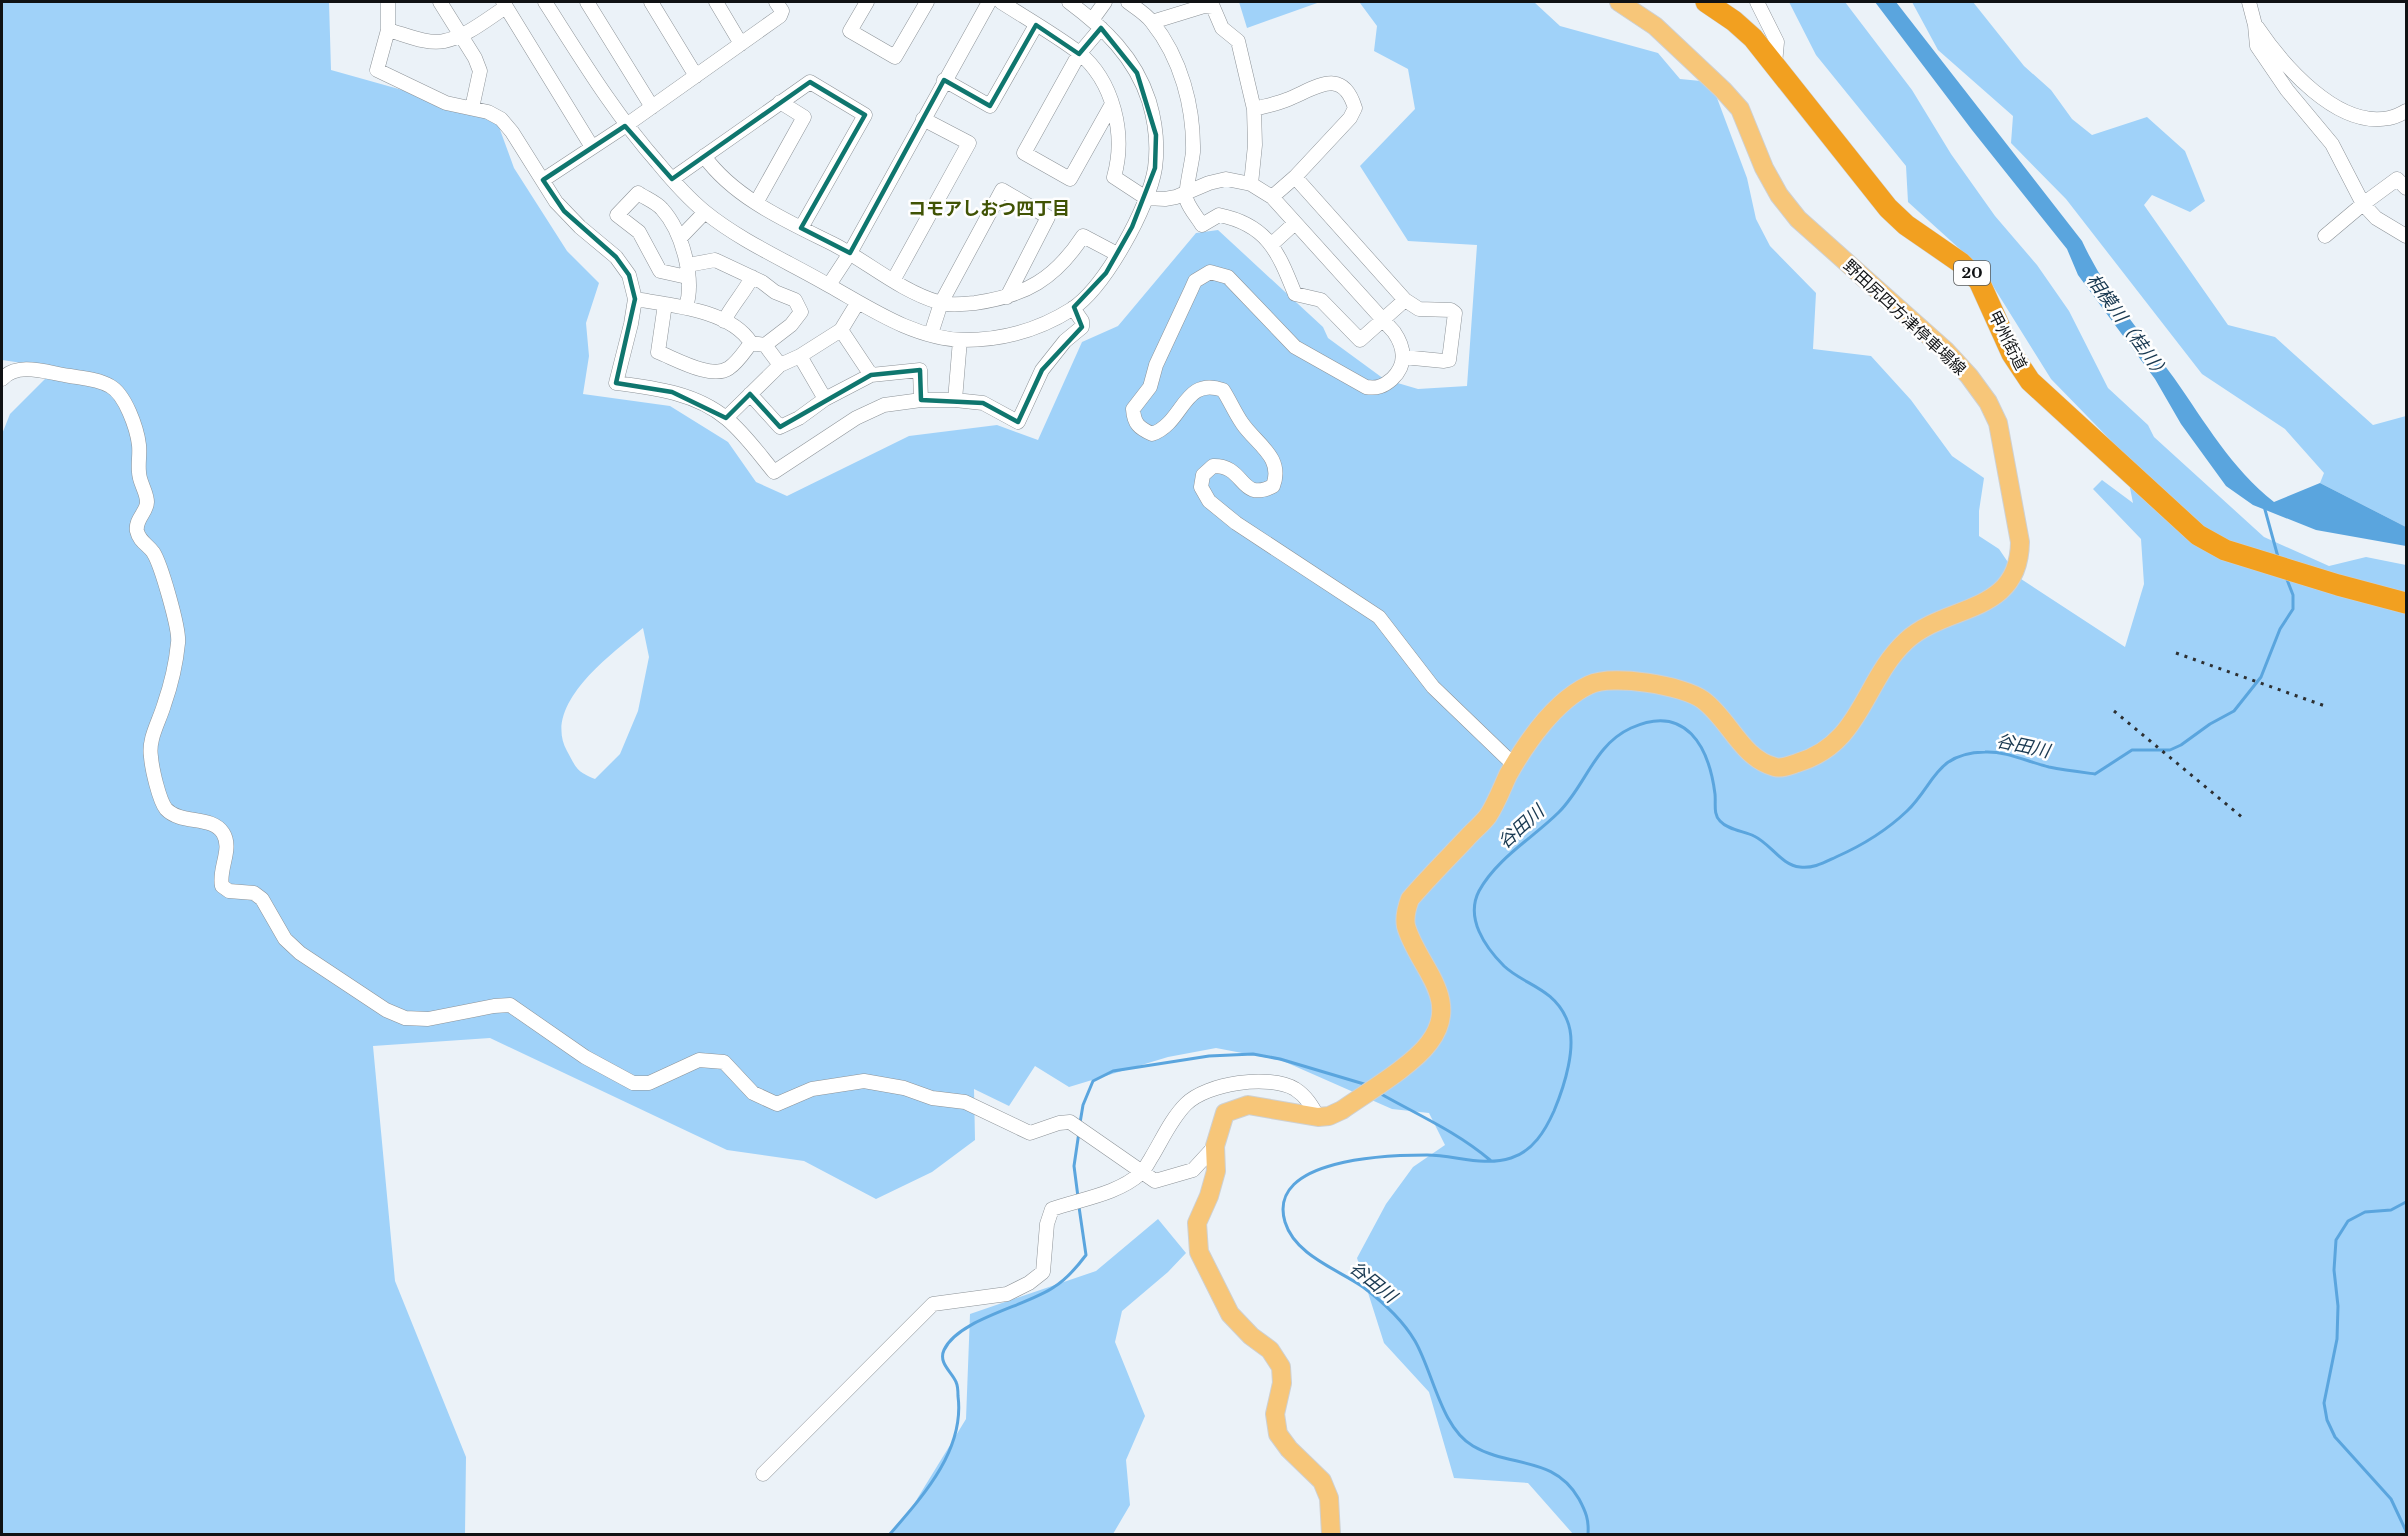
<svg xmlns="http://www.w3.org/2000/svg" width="2408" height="1536" font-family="'Libre Baskerville','Noto Sans JP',serif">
<rect width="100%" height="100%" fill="#ebf2f8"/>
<!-- green -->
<path fill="#a0d2f9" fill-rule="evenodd" d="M 2,2 L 329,2 L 331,70 L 495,116 L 514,168 L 567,251 L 599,283 L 586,323 L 589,356 L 583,394 L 670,406 L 728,442 L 756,482 L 787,496 L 909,436 L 997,425 L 1038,440 L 1082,342 L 1118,326 L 1196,233 L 1218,230 L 1323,327 L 1328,338 L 1384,379 L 1418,389 L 1467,386 L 1477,245 L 1408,241 L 1360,166 L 1415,109 L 1408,69 L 1374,51 L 1377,26 L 1360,3 L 1348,2 L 1534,2 L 1560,26 L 1658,53 L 1680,79 L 1711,82 L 1747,178 L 1756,219 L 1770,246 L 1816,293 L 1813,349 L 1871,356 L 1911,400 L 1952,456 L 1984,478 L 1979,511 L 1979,536 L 1999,549 L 2018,577 L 2125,647 L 2144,584 L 2141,539 L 2093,489 L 2102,480 L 2133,503 L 2123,453 L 2051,379 L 1983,270 L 1908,202 L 1906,166 L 1816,55 L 1789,2 L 1845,2 L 1912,90 L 1951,154 L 1995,216 L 2037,265 L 2069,311 L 2108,388 L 2148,425 L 2154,437 L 2264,537 L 2329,566 L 2366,557 L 2406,565 L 2406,1534 L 1573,1534 L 1528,1483 L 1454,1478 L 1429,1392 L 1384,1343 L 1357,1258 L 1386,1204 L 1413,1167 L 1445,1145 L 1429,1113 L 1392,1109 L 1283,1061 L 1216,1048 L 1168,1057 L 1069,1087 L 1035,1066 L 1009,1106 L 974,1089 L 975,1140 L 932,1172 L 876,1199 L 804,1161 L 727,1150 L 490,1038 L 373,1046 L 395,1281 L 466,1457 L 465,1534 L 2,1534 L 2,434 L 10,414 L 56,368 L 2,360 ZM 643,628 L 649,657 L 638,711 L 620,754 L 595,779 C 576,771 577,769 567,751 C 541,704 613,653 643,628 Z
M 1239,2 L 1320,2 L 1247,28 Z
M 1912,2 L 1973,2 L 2024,66 L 2051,90 L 2072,119 L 2092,135 L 2147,117 L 2185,151 L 2205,201 L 2190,212 L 2152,195 L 2144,205 L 2228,325 L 2275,337 L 2373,425 L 2406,416 L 2406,527 L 2320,483 L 2324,473 L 2285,429 L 2202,374 L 2066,199 L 2011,143 L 2013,116 L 1938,50 Z
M 1158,1219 L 1186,1253 L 1168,1272 L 1122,1311 L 1115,1342 L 1145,1416 L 1126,1460 L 1130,1505 L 1113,1534 L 889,1534 L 906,1517 L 966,1419 L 970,1314 L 1096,1271 Z"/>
<!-- water -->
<path fill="#5aa5de" d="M 1875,2 L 1896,2 L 2082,241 C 2105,291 2142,334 2174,378 C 2205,422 2231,468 2274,502 L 2320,483 L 2406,527 L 2406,546 L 2316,530 L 2253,505 L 2226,486 L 2181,424 L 2155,379 L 2078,275 L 2067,249 L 1972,130 Z"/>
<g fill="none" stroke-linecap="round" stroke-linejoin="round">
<!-- stream -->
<path stroke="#5aa5de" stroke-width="3" d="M 2264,506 L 2278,557
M 1381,1094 C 1418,1115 1457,1132 1490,1160
M 1080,1123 L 1083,1105 L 1093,1081 L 1113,1071 L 1209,1056 L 1253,1054 L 1280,1059 L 1364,1084
M 1078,1197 L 1074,1166 L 1079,1132
M 2406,1202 L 2391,1210 L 2365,1212 L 2348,1221 L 2336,1240 L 2334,1270 L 2338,1306 L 2337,1339 L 2324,1403 L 2327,1420 L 2335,1437 L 2391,1499 L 2406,1531
M 890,1534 C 923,1496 965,1450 958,1396 C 958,1392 958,1386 956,1382 C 952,1372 938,1363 944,1350 C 958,1319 1027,1306 1054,1287 C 1067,1279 1077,1267 1086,1255 L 1079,1207
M 1588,1534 C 1589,1520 1586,1512 1579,1499 C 1554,1455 1510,1468 1473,1446 C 1441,1428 1433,1372 1415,1341 C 1402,1319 1383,1302 1363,1287 C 1337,1269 1295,1255 1285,1222 C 1266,1158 1389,1155 1427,1155 C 1455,1155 1483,1167 1511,1158 C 1533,1151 1545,1131 1554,1111 C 1564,1087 1578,1045 1567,1020 C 1554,988 1524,985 1504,966 C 1485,947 1465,918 1479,891 C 1497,858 1533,838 1559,812 C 1586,785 1594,745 1631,728 C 1686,703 1709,747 1715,794 C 1716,804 1713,814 1720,821 C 1728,830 1744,831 1754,836 C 1771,844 1781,865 1800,867 C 1813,869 1825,862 1836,857 C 1861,846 1886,831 1907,811 C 1935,784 1935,753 1985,752 C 2006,751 2028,762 2049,767 C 2064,770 2080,772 2095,774 L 2132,750 L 2170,750 L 2181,745 L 2210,724 L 2234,711 L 2261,677 L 2280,629 L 2293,609 L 2293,595 L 2286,577"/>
<!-- minor casing -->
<g stroke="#8d9398" stroke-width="15">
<path id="minor" d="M 388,2 L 388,30 L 377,70 L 446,103 L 488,112 L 501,119 L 512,132 L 556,202 L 580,227 L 616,257 L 629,275 L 635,299 L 631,324 L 616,383 C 655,388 696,393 727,419 C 745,434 759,454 774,472 L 856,418 L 884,405 L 921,400 L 955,400 L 983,403 L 1018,422 L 1042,370 L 1065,341 L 1082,327 L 1082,321 L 1073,308
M 440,2 L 475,58 L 480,71 L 472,108
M 503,2 L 592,147
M 545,2 C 581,58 614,113 658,163 C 672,180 688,198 705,212 C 742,242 789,262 830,286 C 871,309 915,339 964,340 C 1002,340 1039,330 1072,309 C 1105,287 1149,207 1155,168 C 1158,146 1155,121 1149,101 C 1135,57 1104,28 1069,2
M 587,2 L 652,107
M 651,2 L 696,76
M 716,2 L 741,44
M 867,2 L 850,31 L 895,57 L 927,2
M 1001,2 C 1026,18 1054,34 1078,52 C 1114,81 1126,135 1114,177 L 1146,198 L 1165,199 L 1176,197 L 1209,183 L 1226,179 L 1251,184 L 1272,197 L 1394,332 C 1405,348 1407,365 1392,379 C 1384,386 1377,389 1366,387 L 1295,347 L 1228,277 L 1210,272 L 1195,281 L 1191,290 L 1156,365 L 1150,387 L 1133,409 C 1134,424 1139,428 1152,434 C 1184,423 1183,376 1223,390 C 1230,401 1235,413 1242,423 C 1256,444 1284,457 1273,486 C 1239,503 1246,465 1213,466 L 1203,475 L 1201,487 L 1209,501 L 1236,523 L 1379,617 L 1433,687 L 1514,765
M 1128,2 C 1136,8 1146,14 1152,22 C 1181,58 1194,107 1193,152 C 1192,163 1184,195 1187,201 C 1190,209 1197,217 1202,225 L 1219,215 C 1268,225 1278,252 1295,294 L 1321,300 L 1360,340 L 1405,300
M 1757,2 L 1777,42 L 1775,64
M 2249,2 L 2255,25 L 2257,46 L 2287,90 L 2332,144 L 2363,204 L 2376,218 L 2406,236
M 1092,20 L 1105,2
M 1152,22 L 1204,6 L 1213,7 L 1222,28 L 1238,41 L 1254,109 L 1255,145 L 1251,184
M 2257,27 C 2282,64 2337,129 2389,118 C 2395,117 2401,114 2406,111
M 1101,28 L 1079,54 L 1024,153 L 1070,179 L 1112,104
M 388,30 C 404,34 427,45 444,41 C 466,37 487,19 506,7
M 944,80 L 990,106 L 1036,25
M 1254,109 C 1265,106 1276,104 1286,100 C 1315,89 1342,65 1355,108 L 1350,118 L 1295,177 L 1272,197
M 704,156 C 735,199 789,222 835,245 C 869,263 901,291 938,302 C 949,306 964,304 975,303 C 1025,296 1055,279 1083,236 L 1117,254
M 1295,177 L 1405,300 L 1419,309 L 1451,310 L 1455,313 L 1449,360 L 1444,361 L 1403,357
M 672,179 L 810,82 L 865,115 L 801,228
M 543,180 L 625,126 L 780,16 L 782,11 L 776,2
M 756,203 L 804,117 L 780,102
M 2325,236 L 2363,204 L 2397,179 L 2406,188
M 680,238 L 705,212
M 1272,244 L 1295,223
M 688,265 L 715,260 L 762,282 L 775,292 L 795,300 L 801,312 L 791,325 L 765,345
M 894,279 L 969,143 L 923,119
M 829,285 L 850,253 L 989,2
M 635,299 C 670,305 731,310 751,343 L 765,345 L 780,365
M 665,304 L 658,352 C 676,359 712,380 729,368 C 738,362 744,352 751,343
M 686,307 C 695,278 682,231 662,209 C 656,202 645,198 638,193 L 617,215 L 639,232 L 660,271 L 687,277
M 724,321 C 732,305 744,293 752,277
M 841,330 L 871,375
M 931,334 L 941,303 L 1002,190 L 1048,217 L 1007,297
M 800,356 L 825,399
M 2,379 C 18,361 48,373 70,376 C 82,378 98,379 110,386 C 125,394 137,428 139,445 C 140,454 138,463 139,472 C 139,482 147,492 147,502 C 147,512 135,519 137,531 C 139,541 148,545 153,552 C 161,564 180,630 178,643 C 176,664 171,685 164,705 C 159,722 148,739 151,757 C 152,769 159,800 166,809 C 181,825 212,815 223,833 C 233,849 218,869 222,886 L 229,891 L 254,893 L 262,899 L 285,939 L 300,953 L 386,1010 L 405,1018 L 428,1019 L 494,1006 L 510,1005 L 585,1057 L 633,1083 L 649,1083 L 699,1060 L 724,1062 L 753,1093 L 777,1104 L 812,1089 L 864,1081 L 904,1088 L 932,1098 L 965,1102 L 1030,1133 L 1059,1123 L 1070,1122 L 1155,1181 L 1193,1170 L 1215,1146
M 750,394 L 780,427 L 799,418 L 825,399 L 871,375 L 920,370 L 921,400
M 955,400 L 960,340
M 726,418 L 780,365 L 800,356 L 841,330 L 858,302
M 763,1474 L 933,1304 L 1007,1294 L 1029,1283 L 1043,1272 L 1047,1224 L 1052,1209 C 1081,1199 1118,1194 1141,1173 C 1145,1169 1148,1163 1151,1158 C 1162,1140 1171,1119 1186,1104 C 1207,1083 1269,1074 1295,1089 C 1306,1096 1312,1106 1318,1117"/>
</g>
<!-- major casing -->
<g stroke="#cfd0d0" stroke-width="20">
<path id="major" d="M 1331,1534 L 1329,1498 L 1322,1481 L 1289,1449 L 1278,1434 L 1275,1414 L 1282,1383 L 1281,1367 L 1270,1350 L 1251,1336 L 1230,1314 L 1199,1252 L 1197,1223 L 1209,1196 L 1216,1171 L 1215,1146 L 1225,1113 L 1248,1105 L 1318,1117 L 1329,1116 L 1342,1110 C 1366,1093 1412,1066 1429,1043 C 1463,999 1417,966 1406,926 C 1404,916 1407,907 1410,899 C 1428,878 1447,859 1466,839 C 1473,831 1482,824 1488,816 C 1496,804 1502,788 1508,775 C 1526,743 1555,701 1589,685 C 1612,674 1683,685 1703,700 C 1730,720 1741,758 1775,767 C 1782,769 1791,765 1797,763 C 1862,744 1863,681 1906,641 C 1947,603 2019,616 2020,542 L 1998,423 L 1988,402 L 1969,376 L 1946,351 L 1798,219 L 1779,195 L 1764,168 L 1740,109 L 1723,90 L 1655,26 L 1619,2"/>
</g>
<!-- highway casing -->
<g stroke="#cfd0d0" stroke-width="22">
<path id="highway" d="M 1706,2 L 1734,21 L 1753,38 L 1888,208 L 1906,225 L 1961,263 L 1979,281 L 2012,354 L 2030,381 L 2198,535 L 2225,550 L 2338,585 L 2406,603"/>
</g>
<!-- minor -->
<use href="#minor" stroke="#fff" stroke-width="14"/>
<!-- major -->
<use href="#major" stroke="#f7c679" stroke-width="18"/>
<!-- highway -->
<use href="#highway" stroke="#f2a020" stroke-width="21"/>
<!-- rail -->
<path stroke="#2d3032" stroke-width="3" stroke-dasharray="3 6" stroke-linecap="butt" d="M 2176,653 L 2325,706
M 2114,711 L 2243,818"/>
</g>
<!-- marked area -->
<path fill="none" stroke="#0f766e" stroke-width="4.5" stroke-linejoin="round" d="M 1036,25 L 1079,54 L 1101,28 L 1137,73 L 1156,135 L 1155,168 L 1132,227 L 1106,273 L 1074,307 L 1082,327 L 1042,370 L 1018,422 L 983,403 L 921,400 L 920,370 L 871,375 L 780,427 L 750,394 L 726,418 L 672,392 L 616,383 L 635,299 L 629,275 L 616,257 L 564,211 L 543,180 L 625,126 L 672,179 L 810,82 L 865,115 L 801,228 L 850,253 L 944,80 L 990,106 Z"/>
<g text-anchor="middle" stroke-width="5" stroke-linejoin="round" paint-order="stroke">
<!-- shield labels -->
<rect fill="#fefefe" stroke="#57595a" stroke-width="1.5" x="1954" y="261" width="36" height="24" rx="4.5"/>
<g font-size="15" font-weight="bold" fill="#101214">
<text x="1972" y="278">20</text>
</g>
<!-- street labels -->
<g font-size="16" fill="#101214" stroke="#fefefe">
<text transform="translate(1905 317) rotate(43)" y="6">野田尻四方津停車場線</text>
<text transform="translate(2008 340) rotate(63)" y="6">甲州街道</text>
</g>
<!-- neighbourhood labels -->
<g font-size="18" font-weight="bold" fill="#405304" stroke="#fefefe">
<text x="989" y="215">コモアしおつ四丁目</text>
</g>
<!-- water labels -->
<g font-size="18" font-style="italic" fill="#183850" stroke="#fefefe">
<text transform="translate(2128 327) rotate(54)" y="6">相模川（桂川）</text>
<text transform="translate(2023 746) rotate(12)" y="6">谷田川</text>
<text transform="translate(1521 827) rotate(-42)" y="6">谷田川</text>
<text transform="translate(1373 1282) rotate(39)" y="6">谷田川</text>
</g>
</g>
<!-- border -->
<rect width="2408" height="1536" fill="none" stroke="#101214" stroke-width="6"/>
</svg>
